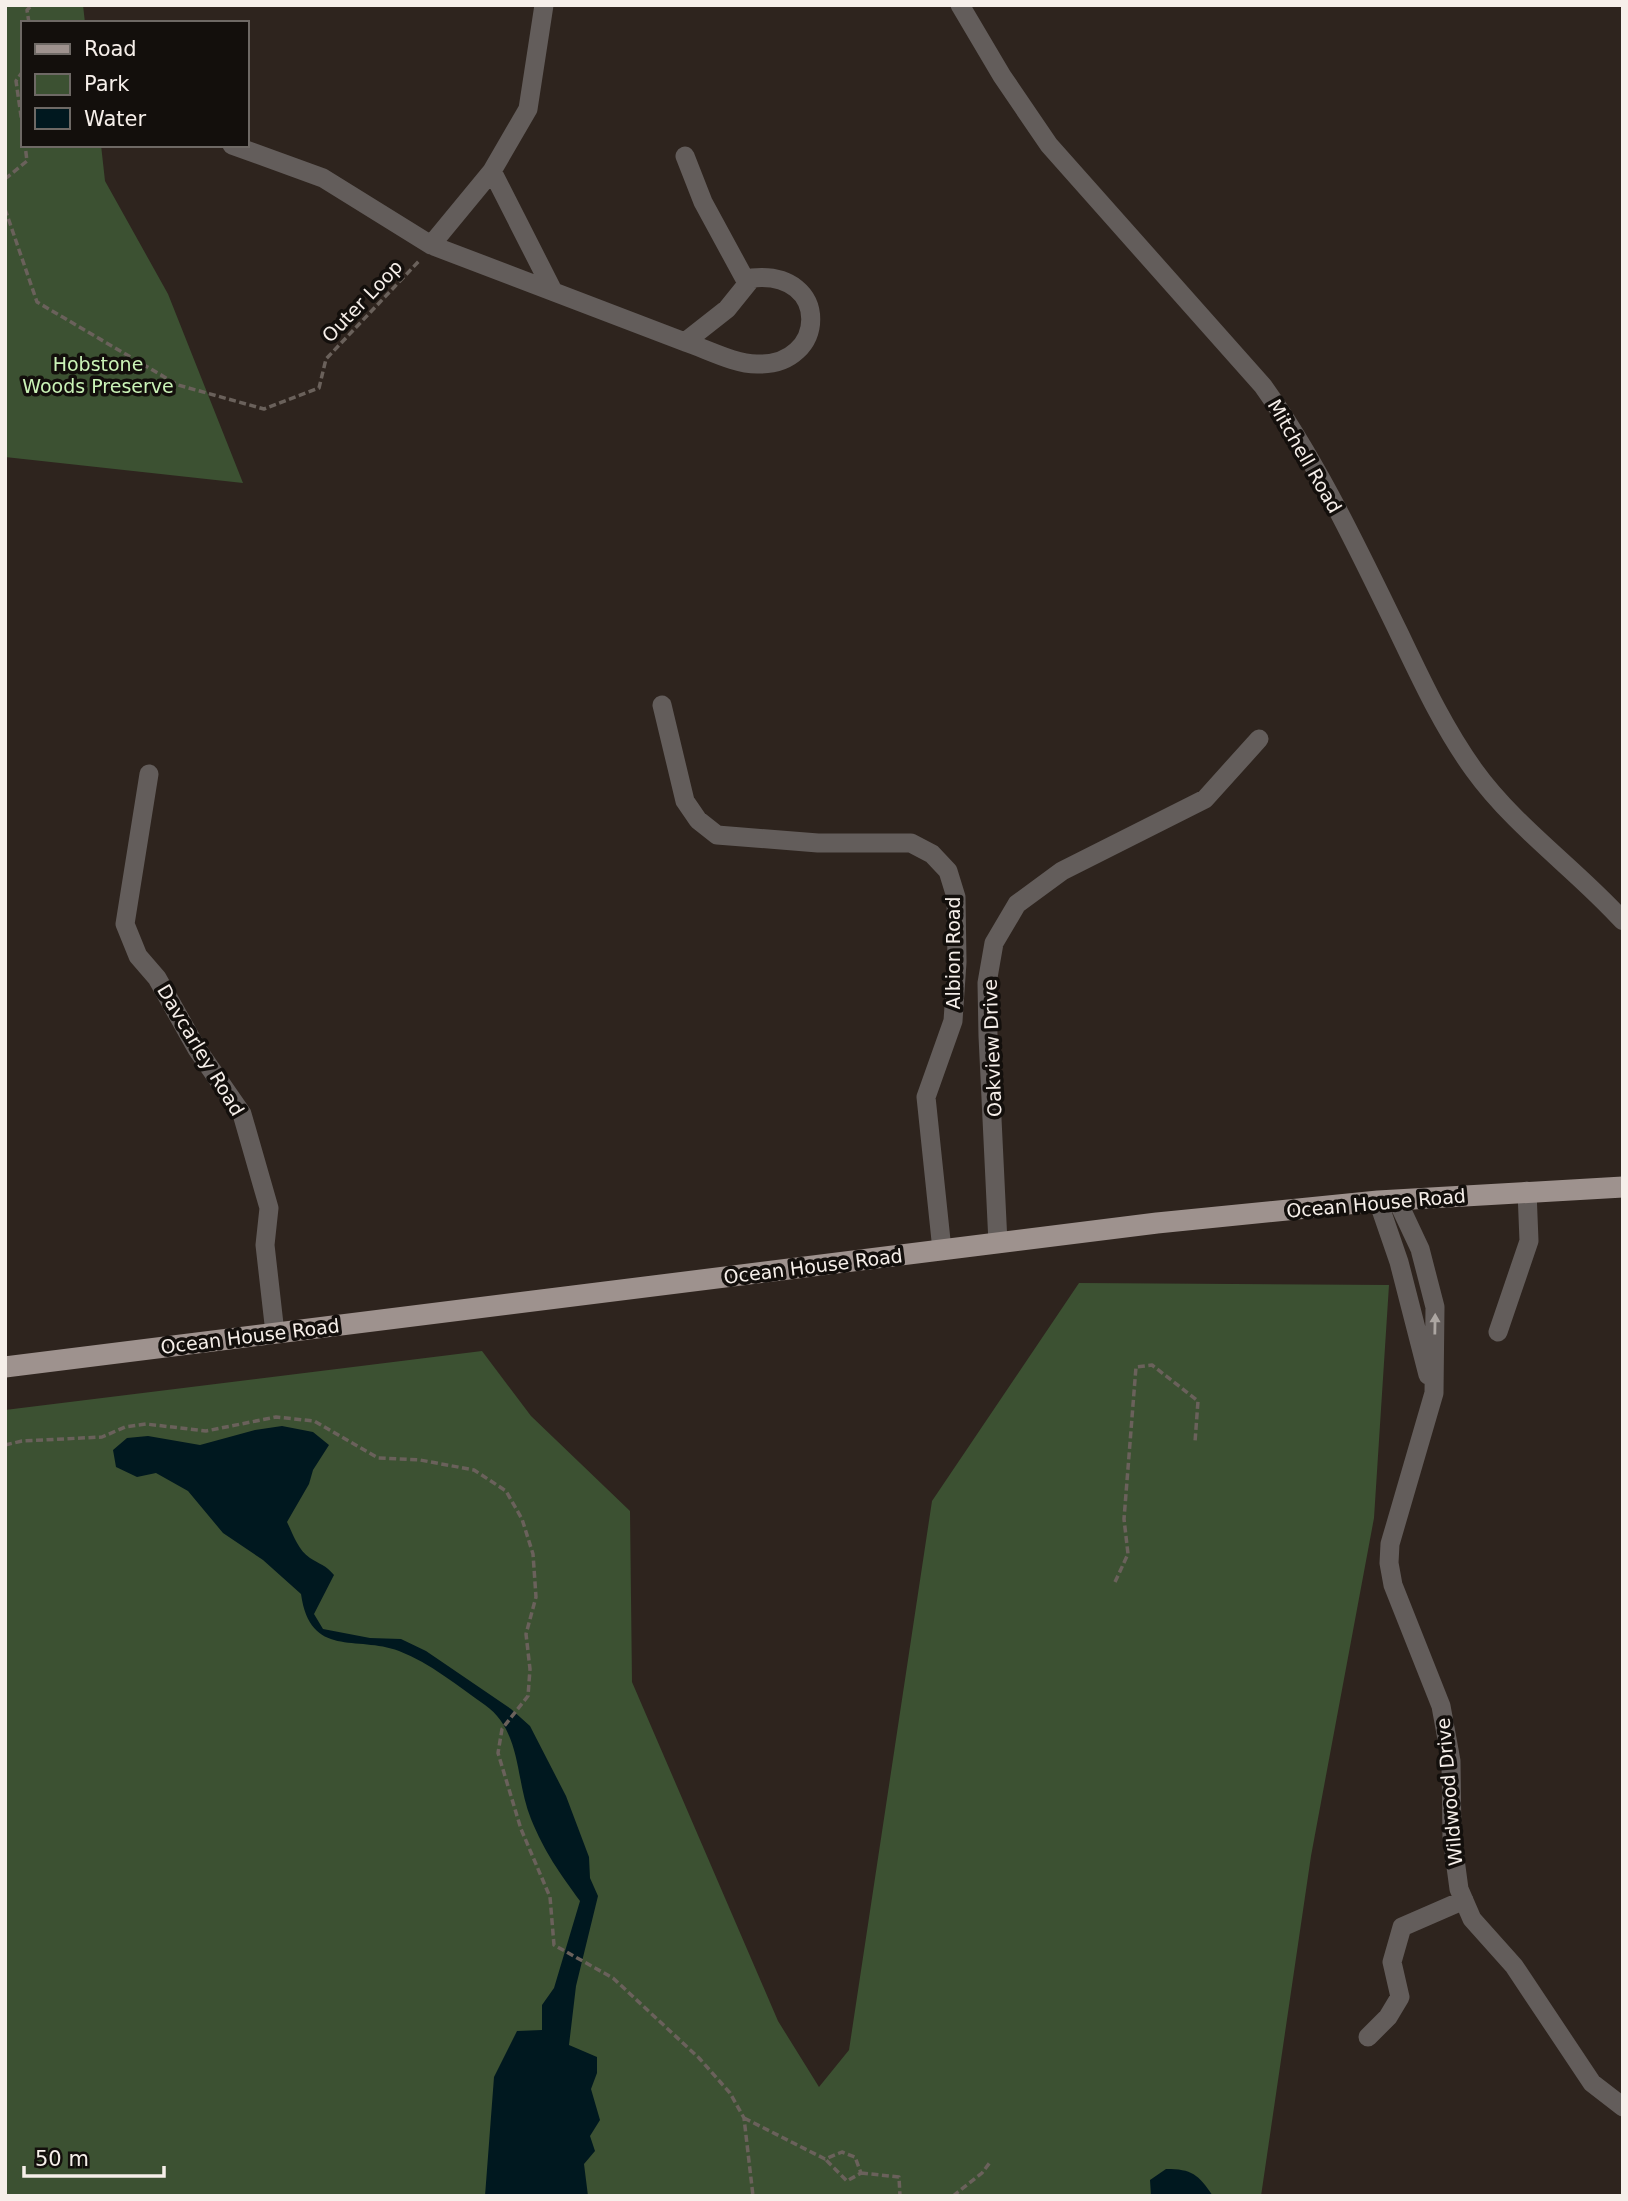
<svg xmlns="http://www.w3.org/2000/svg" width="1628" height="2201" font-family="'DejaVu Sans',sans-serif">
<rect width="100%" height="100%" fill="#2e241e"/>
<!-- green -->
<path fill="#3c5132" d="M 5,5 L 83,5 L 85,23 L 23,23 L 23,145 L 101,145 L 105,181 L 168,294 L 243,483 L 5,457 Z
M 1079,1283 L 1389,1285 L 1374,1518 L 1311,1856 L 1261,2196 L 5,2196 L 5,1410 L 482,1351 L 531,1416 L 630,1511 L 632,1682 L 778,2021 L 819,2087 L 849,2050 L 932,1501 Z"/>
<!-- water -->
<path fill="#00181f" d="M 282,1426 L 313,1432 L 329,1445 L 313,1470 L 309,1484 L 287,1522 C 293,1534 298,1550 310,1558 C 319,1564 326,1565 334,1575 L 314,1614 L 323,1629 L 370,1638 L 401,1639 L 426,1651 L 511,1709 L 530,1726 L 566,1796 L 589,1857 L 590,1878 L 598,1896 L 576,1986 L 569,2045 L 597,2057 L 597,2073 L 591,2089 L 600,2120 L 590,2136 L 595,2151 L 584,2164 L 588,2196 L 485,2196 L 494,2077 L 517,2031 L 542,2030 L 542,2005 L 554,1988 L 580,1901 C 559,1872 545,1853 531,1819 C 515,1780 522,1731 485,1705 C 458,1686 430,1663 399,1651 C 357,1635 310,1659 301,1594 L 263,1560 L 223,1533 L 188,1491 L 156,1473 L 137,1477 L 116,1467 L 113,1450 L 127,1438 L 148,1436 L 200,1445 L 255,1430 Z
M 1166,2169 C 1192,2169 1198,2174 1213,2196 L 1151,2196 L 1150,2180 Z"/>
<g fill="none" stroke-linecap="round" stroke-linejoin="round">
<!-- path -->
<path stroke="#6a615b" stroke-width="3.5" stroke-dasharray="7 3.5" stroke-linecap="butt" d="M 29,23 L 27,10 L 32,5
M 23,71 L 16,81 L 23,130
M 5,179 L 27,161 L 25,145
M 5,209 L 37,302 L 178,385 L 264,409 L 319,388 L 326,359 L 419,261
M 5,1445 L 22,1441 L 102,1437 L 125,1427 L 146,1424 L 206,1431 L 276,1417 L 314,1421 L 378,1458 L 420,1460 L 474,1470 L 506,1491 L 522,1519 L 533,1554 L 536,1597 L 526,1634 L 530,1669 L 528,1696 L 502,1729 L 498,1753 L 521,1829 L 550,1897 L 554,1945 L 613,1978 L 699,2058 L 730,2093 L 744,2118 L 753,2196
M 1115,1582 L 1128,1554 L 1124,1519 L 1136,1367 L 1152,1365 L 1198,1401 L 1195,1442
M 744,2118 L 825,2159 L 842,2152 L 855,2157 L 861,2173 L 847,2181 L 825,2159
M 861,2173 L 899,2177 L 900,2196
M 953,2196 L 982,2173 L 991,2161"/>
<!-- minor -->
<path stroke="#635d5b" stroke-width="19" d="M 960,5 L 1002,76 L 1049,145 L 1263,386 C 1317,462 1357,547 1398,631 C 1421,679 1443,727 1474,770 C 1515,827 1576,869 1623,921
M 232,145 L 323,178 L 431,245 L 685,342 L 727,309 L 752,278 C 832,270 827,367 757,364 C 734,364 707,349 685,342
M 685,156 L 703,202 L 747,283
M 492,171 L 553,291
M 431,245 L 492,171 L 528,109 L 544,5
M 662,705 L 685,801 L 698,820 L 717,835 L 818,843 L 911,843 L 932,854 L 948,871 L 956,897 L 957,962 L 953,1021 L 926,1097 L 942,1250
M 149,774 L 125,924 L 138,956 L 157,978 L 197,1049 L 242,1114 L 269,1208 L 265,1245 L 275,1333
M 1397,1200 L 1420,1249 L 1435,1307 L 1434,1393 L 1390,1544 L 1389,1563 L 1393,1585 L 1441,1706 L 1451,1761 L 1452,1837 L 1459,1889 L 1472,1919 L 1514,1966 L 1592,2083 L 1623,2107
M 1378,1201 L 1399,1262 L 1428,1375
M 998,1243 L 988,1036 L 987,983 L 994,943 L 1017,904 L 1062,871 L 1205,799 L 1259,739
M 1498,1332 L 1529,1241 L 1527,1191
M 1368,2037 L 1388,2017 L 1400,1997 L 1392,1962 L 1402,1927 L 1464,1900"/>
<!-- major -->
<path stroke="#9e928e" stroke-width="21" d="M 5,1367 L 1157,1223 L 1378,1201 L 1623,1187"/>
</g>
<!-- one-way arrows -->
<defs><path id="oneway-solid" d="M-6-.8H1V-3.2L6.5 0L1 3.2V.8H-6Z" transform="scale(1.75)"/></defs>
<use fill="#aca6a2" href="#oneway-solid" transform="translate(1435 1324) rotate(-89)"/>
<g text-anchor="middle" stroke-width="7" stroke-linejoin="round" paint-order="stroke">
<!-- street labels -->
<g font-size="19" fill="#f6efea" stroke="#130f0c">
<text transform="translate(362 301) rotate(-46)" y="7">Outer Loop</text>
<text transform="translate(1305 456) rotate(60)" y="7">Mitchell Road</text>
<text transform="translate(953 953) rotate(-90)" y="7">Albion Road</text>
<text transform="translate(992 1048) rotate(-92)" y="7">Oakview Drive</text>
<text transform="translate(201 1050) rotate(59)" y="7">Davcarley Road</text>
<text transform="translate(1376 1203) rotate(-5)" y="7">Ocean House Road</text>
<text transform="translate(813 1266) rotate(-7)" y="7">Ocean House Road</text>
<text transform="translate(250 1336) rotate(-7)" y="7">Ocean House Road</text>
<text transform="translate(1449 1792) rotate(-95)" y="7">Wildwood Drive</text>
</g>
<!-- park labels -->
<g font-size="19" fill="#caf3b7" stroke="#130f0c">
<text x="98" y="371">Hobstone<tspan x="98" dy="22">Woods Preserve</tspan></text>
</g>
</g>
<!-- border -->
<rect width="1628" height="2201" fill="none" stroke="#f6efea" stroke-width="14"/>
<!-- legend -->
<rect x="21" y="21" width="228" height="126" fill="#130f0c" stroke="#6e6965" stroke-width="2"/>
<rect x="35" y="44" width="35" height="10" fill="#9e928e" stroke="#6e6965" stroke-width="2"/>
<text x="84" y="56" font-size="21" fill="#f6efea">Road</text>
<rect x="35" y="74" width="35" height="21" fill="#3c5132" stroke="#6e6965" stroke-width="2"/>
<text x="84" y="91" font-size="21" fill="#f6efea">Park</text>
<rect x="35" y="108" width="35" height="21" fill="#00181f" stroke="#6e6965" stroke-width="2"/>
<text x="84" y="126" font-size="21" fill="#f6efea">Water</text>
<!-- scale -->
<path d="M24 2166v10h140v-10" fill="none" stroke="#f6efea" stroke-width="3.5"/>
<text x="35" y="2166" font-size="21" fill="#f6efea" stroke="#130f0c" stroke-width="5" paint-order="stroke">50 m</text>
</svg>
